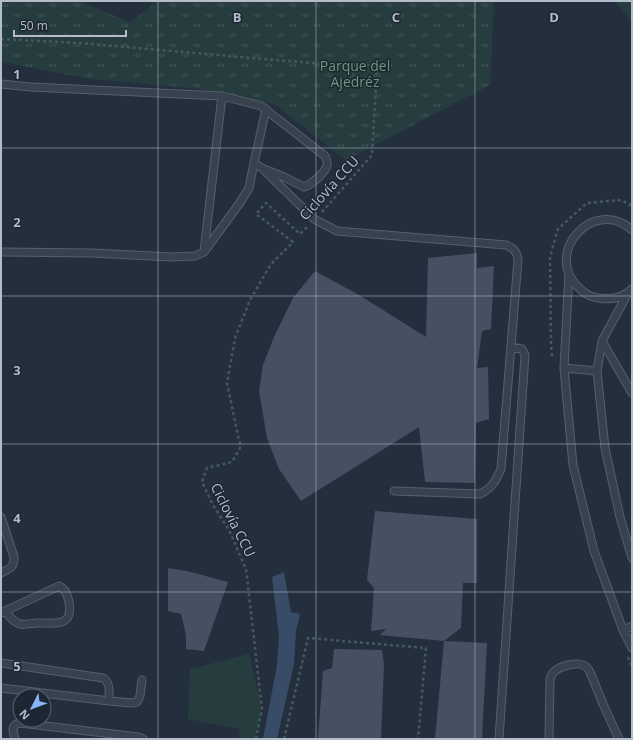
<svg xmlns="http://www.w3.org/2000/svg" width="633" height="740" font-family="'Open Sans',sans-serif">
<defs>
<pattern id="park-tufts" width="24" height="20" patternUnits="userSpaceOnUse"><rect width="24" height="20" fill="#263c3f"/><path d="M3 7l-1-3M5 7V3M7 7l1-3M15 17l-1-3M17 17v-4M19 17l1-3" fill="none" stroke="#435659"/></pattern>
</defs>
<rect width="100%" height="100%" fill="#242f3e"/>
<!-- grass -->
<path fill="#263c3f" d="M 615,1 L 632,1 L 632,22 Z
M 249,654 L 262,709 L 255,739 L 238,739 L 240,729 L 188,719 L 190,669 Z"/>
<!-- park -->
<path fill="url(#park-tufts)" d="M 1,1 L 81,1 L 130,23 L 157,1 L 494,1 L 490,85 L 346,160 L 274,104 L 201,89 L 84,78 L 3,62 L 1,55 Z"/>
<!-- water -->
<path fill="#394c67" d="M 284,572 L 291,612 L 300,614 L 296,631 L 294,664 L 277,739 L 263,739 L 277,665 L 279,636 L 272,577 Z"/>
<!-- building -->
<path fill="#455162" d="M 477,253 L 477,268 L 494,266 L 491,329 L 482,331 L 477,368 L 488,367 L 489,419 L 476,423 L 475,483 L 425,482 L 419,427 L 301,501 L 279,469 L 267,438 L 259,391 L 263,365 L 274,337 L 293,298 L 315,271 L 359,295 L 426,337 L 428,258 Z
M 375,511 L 477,519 L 477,583 L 463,583 L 461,628 L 444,641 L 487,643 L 482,739 L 435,739 L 444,641 L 380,635 L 386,629 L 371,631 L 374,588 L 367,580 Z
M 168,568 L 187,571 L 228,582 L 204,651 L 186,649 L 186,635 L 181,614 L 168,611 Z
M 334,649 L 382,650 L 384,664 L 381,739 L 318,739 L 323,671 L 332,668 Z"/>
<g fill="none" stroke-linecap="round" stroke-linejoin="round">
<!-- lane casing -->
<g stroke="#565f6c" stroke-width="9">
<path id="lane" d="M 1,84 L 31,87 L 222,96 L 261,106 L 325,156 C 326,159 328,161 327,165 C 326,172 311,185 304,187 L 284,177 L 264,169
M 254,163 L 266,109
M 632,230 C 594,196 542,253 579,288 C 584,293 591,297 598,298 C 610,300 623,298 632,289
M 1,252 L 92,253 L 172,257 L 195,256 L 204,252 L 239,204 L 249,188 L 254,163 L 262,168 L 314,219 L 337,231 L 506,245 C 514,248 517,252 518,260 L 501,469 C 496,481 492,488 480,494 L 394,491
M 204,252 L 222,96
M 569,273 L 564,368 L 573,465 L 594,551 L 623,630 L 632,648
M 628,293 L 602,341 L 597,371 L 605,448 L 620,517 L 632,558
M 602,341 L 632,393
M 564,368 L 597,371
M 1,517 L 14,557 C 14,568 10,568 1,573
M 1,613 L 59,586 C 66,590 67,594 69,602 C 73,627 57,623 38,623 C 33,623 25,625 20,624 C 13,622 9,616 5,611
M 623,630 L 632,626
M 1,663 L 103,678 C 111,683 109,693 109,701
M 1,688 L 109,701 L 133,703 L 137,702 L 140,696 L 142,680
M 15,739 C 13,732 10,725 20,723 L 138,737 L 143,739
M 499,739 L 525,355 L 522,349 L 511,347
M 549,739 L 550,679 C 551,676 552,673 555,671 C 560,666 577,662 583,665 C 587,666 588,669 590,672 L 603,704 L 619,739"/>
</g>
<!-- path -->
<path stroke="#44595c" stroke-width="2.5" stroke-dasharray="3 3" stroke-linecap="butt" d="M 1,39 L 79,43 L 334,65 L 377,65 L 372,155 L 322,212
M 552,356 L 551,343 L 550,257 L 558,229 L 587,203 L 621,200 L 632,206
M 628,657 L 632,666
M 256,739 L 262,709 L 246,569 L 229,530 L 213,505 L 202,482 L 207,468 L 232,462 L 241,446 L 238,436 L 227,383 L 235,338 L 250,300 L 271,264 L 293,242 L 256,214 L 266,203 L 300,234 L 307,227
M 284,739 L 308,638 L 426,648 L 418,739"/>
<!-- lane -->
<use href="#lane" stroke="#38414e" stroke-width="7"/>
</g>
<!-- grid -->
<path fill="none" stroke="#b4bcc9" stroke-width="1" stroke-opacity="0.55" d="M 158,1 L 158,739M 316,1 L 316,739M 475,1 L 475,739M 1,148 L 632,148M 1,296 L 632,296M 1,444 L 632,444M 1,592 L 632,592"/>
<g text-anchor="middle" stroke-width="3" stroke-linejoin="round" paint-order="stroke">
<!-- park labels -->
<g font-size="14" fill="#6b9a76" stroke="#1d2633">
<text x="355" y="71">Parque del<tspan x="355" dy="16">Ajedréz</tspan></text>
</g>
<!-- street labels -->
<g font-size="14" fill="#b4bcc9" stroke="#1d2633">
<text transform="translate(329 188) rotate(-48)" y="5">Ciclovía CCU</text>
<text transform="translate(233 520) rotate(63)" y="5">Ciclovía CCU</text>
</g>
</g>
<g font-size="13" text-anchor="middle" font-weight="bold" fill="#b4bcc9" stroke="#1d2633" stroke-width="3" stroke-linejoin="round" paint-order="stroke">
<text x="237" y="22">B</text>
<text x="396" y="22">C</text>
<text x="554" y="22">D</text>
<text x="17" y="79">1</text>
<text x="17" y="227">2</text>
<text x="17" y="375">3</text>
<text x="17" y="523">4</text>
<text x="17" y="671">5</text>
</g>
<!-- border -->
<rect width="633" height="740" fill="none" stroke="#b4bcc9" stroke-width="4"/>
<!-- north arrow -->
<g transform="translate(32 708) rotate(228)"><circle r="19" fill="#1d2633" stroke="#59626f"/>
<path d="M0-3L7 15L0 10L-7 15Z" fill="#8ab4f8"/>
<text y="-6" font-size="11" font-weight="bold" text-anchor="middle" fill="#b4bcc9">N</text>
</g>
<!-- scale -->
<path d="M14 30v6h112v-6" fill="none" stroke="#b4bcc9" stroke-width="2"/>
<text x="20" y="30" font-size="12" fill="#b4bcc9" stroke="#1d2633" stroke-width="3" paint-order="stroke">50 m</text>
</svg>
